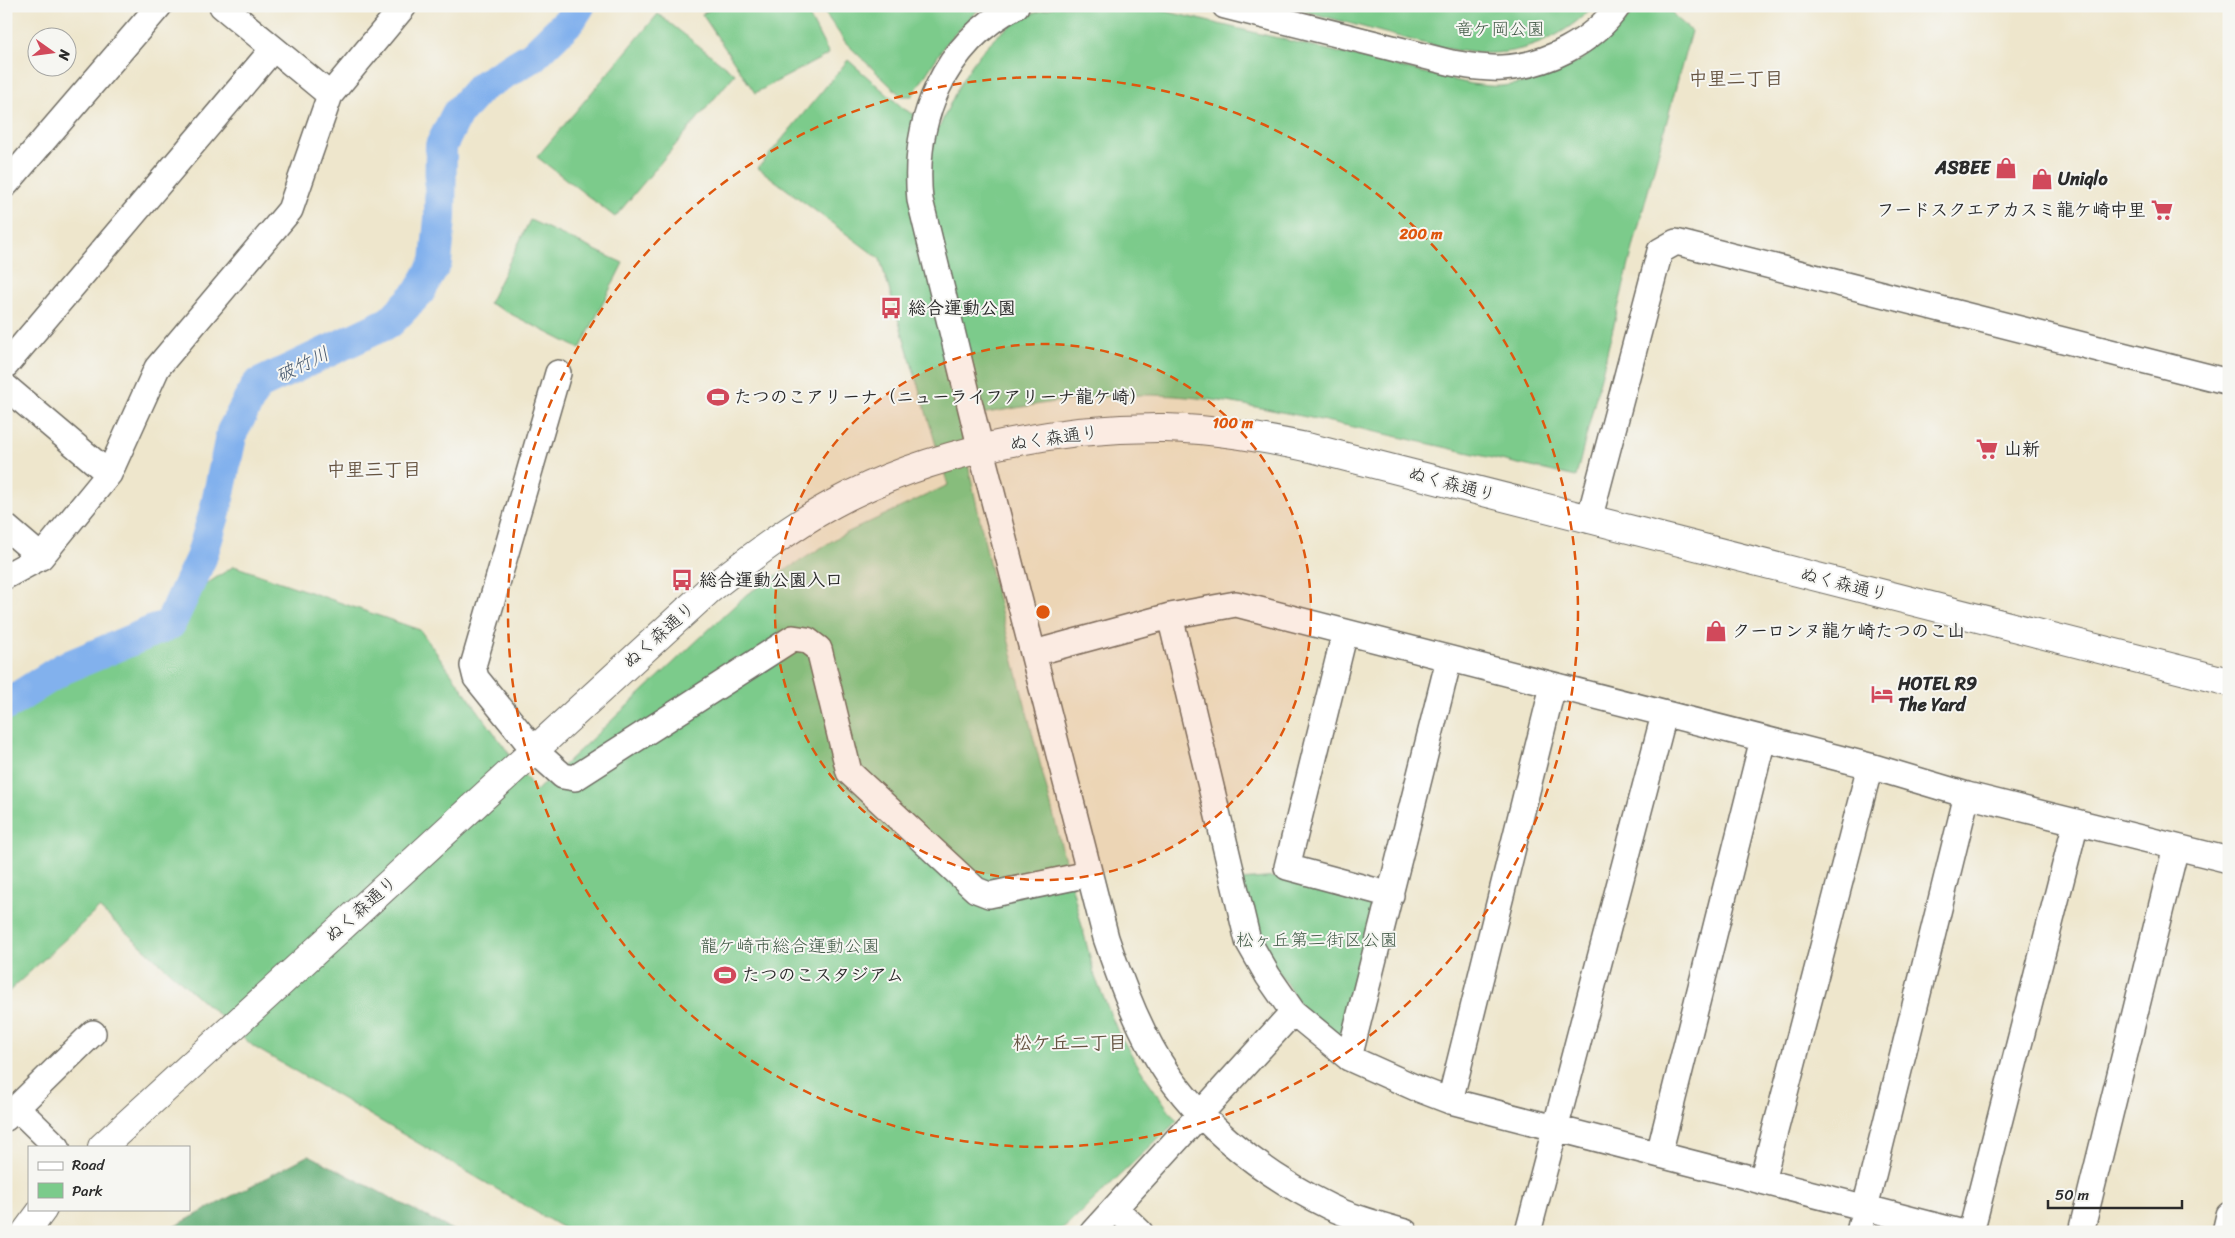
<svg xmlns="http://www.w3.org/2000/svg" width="2235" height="1238" font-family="Sriracha,'Klee One',sans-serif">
<rect width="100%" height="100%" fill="#f6f6f2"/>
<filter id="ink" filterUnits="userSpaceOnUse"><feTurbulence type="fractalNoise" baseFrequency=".02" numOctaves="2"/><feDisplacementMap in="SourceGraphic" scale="10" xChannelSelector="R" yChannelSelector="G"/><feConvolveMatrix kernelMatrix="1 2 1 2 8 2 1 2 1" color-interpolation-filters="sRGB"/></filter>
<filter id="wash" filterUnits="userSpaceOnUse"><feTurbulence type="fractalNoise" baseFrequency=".0096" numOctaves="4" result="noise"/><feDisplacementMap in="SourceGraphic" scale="20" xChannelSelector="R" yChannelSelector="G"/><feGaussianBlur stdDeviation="1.12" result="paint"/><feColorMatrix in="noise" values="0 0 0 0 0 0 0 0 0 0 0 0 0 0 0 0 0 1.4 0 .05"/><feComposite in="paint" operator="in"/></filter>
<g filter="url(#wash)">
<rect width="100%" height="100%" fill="#eee6cc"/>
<!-- green -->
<path fill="#7bcb8b" stroke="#537b5b" d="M 716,6 L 804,6 L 829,54 L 755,93 L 702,14 Z
M 820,6 L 982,6 L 947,42 L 912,96 L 901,96 L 846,43 Z
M 1057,6 L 1143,6 L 1471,84 C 1481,85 1492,87 1502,86 C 1557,81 1606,51 1637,6 L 1664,6 L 1691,31 L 1637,232 L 1576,477 C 1491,458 1406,438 1321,420 C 1266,409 1210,396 1153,395 C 1088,394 1022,407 958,418 L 992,576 L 1095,977 L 1118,1032 L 1145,1077 L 1177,1121 L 1060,1232 L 570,1232 L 254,1047 L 99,908 L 6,994 L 6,715 L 234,566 L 420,630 L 536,791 L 747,594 L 840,536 L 948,485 L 880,259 L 758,168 L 848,60 L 904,109 L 939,128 C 959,84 976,45 1020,20 C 1031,13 1045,10 1057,6 Z
M 1286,6 L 1594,6 C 1571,29 1544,45 1512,51 C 1471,59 1424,43 1385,33 C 1352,24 1319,15 1286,6 Z
M 658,14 L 735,74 L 615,217 L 537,157 Z
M 530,220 L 623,263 L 580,349 L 489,303 Z
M 1278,877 L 1379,903 L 1344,1044 L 1303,1009 L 1264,949 L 1241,880 Z"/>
<!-- forest -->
<path fill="#64af77" stroke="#486d51" d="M 309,1155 L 456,1232 L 164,1232 Z"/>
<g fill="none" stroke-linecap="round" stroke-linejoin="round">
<!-- river -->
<path stroke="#82b1ed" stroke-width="32" d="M 6,705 L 62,669 L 170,624 L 201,558 L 215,512 L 232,432 L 257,385 L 390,322 L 419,292 L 436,262 L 440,218 L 441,146 L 457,114 L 481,87 L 533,56 L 570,20 L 579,6"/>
</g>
</g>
<g filter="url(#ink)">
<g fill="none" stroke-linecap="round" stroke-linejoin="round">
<!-- minor casing -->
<g stroke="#6f6c63" stroke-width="28">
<path id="minor" d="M 222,6 L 330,95
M 1016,6 C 943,44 912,121 920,200 L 981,450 L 1106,938 C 1119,976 1132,1012 1151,1047 C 1189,1117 1258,1172 1330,1207 C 1353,1218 1380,1225 1405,1232
M 1225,6 L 1452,63 C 1469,66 1485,69 1502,68 C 1545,66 1593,42 1618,6
M 6,184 L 159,6
M 6,365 L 273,49
M 558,373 L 473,666 L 476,678 L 534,750 L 563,776 L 575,778 L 793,638 L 807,640 L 819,649 L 849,772 L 976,890 L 989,895 L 1089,874
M 6,387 L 109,474
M 1589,520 L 1660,251 L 1676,242 L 2229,382
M 6,527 L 41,557
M 6,576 L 41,557 L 109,474 L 157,368 L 290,210 L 330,95 L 404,6
M 1170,616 L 1248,941 L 1268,976 L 1293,1012 L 1349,1058 L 1416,1088 L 1450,1101 L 1960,1232
M 1345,632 L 1287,867 L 1391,895
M 1034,653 L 1170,616 L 1236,604 L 1870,766 L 1967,795 L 2229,860
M 1349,1058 L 1449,659
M 1450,1101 L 1553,686
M 17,1108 L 57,1147
M 6,1118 L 93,1033
M 1659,1154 L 1763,739
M 1762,1181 L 1870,766
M 1115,1208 L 1140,1232
M 1093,1232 L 1293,1012
M 1528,1232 L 1664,715
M 1859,1232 L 1967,795
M 1971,1232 L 2076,822
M 2081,1232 L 2176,847
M 2225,1232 L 2229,1215"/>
</g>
<!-- major casing -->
<g stroke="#6f6c63" stroke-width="30">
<path id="major" d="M 102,1147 L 709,590 C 749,559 789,528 833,504 C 930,451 1055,427 1165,428 C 1214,429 1263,438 1311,448 L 2229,682
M 26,1232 L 43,1209"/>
</g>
<!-- minor -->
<use href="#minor" stroke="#fff" stroke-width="25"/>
<!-- major -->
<use href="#major" stroke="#fff" stroke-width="28"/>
</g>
</g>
<!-- distance rings -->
<circle cx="1043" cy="612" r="268" fill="#df570e" fill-opacity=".12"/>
<g fill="none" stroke="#df570e" stroke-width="2.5" stroke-dasharray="9 6">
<circle cx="1043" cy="612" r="268"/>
<circle cx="1043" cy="612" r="535"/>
</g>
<!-- icons -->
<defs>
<g id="shop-bare" transform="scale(1.725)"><path d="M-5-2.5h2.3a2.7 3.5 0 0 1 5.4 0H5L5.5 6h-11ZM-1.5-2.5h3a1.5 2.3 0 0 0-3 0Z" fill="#d1495b" stroke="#f6f6f2" stroke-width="2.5" paint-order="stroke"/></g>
<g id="supermarket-bare" transform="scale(1.725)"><path d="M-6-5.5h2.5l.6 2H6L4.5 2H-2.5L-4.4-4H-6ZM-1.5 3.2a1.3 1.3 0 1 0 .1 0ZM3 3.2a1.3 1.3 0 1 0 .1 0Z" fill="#d1495b" stroke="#f6f6f2" stroke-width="2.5" paint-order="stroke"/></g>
<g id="bus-bare" transform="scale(1.725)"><path d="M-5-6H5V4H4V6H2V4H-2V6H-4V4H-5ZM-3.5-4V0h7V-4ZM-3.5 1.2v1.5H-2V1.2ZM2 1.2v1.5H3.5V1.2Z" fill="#d1495b" stroke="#f6f6f2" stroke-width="2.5" paint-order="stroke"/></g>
<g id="stadium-bare" transform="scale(1.725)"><path d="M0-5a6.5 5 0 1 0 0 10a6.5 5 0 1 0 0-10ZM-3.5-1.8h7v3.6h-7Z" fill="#d1495b" stroke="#f6f6f2" stroke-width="2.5" paint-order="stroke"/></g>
<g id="hotel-bare" transform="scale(1.725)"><path d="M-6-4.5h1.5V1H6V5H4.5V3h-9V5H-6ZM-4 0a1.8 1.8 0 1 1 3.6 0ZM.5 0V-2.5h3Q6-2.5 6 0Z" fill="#d1495b" stroke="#f6f6f2" stroke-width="2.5" paint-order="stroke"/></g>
</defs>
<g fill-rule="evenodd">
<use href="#shop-bare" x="2006" y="168"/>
<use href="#shop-bare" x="2042" y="179"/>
<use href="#supermarket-bare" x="2162" y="210"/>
<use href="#bus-bare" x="891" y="308"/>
<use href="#stadium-bare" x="718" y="397"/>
<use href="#supermarket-bare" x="1987" y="449"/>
<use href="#bus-bare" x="682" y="580"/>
<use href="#shop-bare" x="1716" y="631"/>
<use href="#hotel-bare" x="1882" y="694"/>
<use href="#stadium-bare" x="725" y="975"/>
</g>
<g text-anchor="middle" stroke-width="4" stroke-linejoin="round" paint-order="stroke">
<!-- park labels -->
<g font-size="18" fill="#435b48" stroke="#f6f6f2">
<text x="1500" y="35">竜ケ岡公園</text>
<text x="1317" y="946">松ヶ丘第二街区公園</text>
<text x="790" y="952">龍ケ崎市総合運動公園</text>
</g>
<!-- poi labels -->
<g font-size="18" font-weight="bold" fill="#2b2b2b" stroke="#f6f6f2" text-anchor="start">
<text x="1990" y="174" text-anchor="end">ASBEE</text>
<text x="2058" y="185">Uniqlo</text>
<text x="2146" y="216" text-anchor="end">フードスクエアカスミ龍ケ崎中里</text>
<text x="908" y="314">総合運動公園</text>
<text x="734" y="403">たつのこアリーナ（ニューライフアリーナ龍ケ崎）</text>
<text x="2004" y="455">山新</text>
<text x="699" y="586">総合運動公園入口</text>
<text x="1732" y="637">クーロンヌ龍ケ崎たつのこ山</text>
<text x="1898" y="690">HOTEL R9<tspan x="1898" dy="21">The Yard</tspan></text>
<text x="742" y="981">たつのこスタジアム</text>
</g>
<!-- street labels -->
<g font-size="18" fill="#2b2b2b" stroke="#f6f6f2">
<text transform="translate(1054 438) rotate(-8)" y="6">ぬく森通り</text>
<text transform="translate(1452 484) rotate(15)" y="6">ぬく森通り</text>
<text transform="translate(1844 584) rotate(14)" y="6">ぬく森通り</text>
<text transform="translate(659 635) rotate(-42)" y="6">ぬく森通り</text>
<text transform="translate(361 909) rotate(-42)" y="6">ぬく森通り</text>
</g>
<!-- neighbourhood labels -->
<g font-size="19" font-weight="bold" fill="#665442" stroke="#f6f6f2">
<text x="1736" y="85">中里二丁目</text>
<text x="374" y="476">中里三丁目</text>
<text x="1070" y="1049">松ケ丘二丁目</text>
</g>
<!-- water labels -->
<g font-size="19" font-style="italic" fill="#495a6f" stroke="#f6f6f2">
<text transform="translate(302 364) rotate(-26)" y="7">破竹川</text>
</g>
</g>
<circle cx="1043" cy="612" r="8" fill="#df570e" stroke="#f6f6f2" stroke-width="2.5"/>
<g font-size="15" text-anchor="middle" font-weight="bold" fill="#df570e" stroke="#f6f6f2" stroke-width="4" stroke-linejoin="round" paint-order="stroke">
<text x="1421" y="239">200 m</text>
<text x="1233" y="428">100 m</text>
</g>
<!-- margin -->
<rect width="2235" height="1238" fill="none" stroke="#f6f6f2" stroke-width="25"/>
<!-- legend -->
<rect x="28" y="1146" width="162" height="65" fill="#f6f6f2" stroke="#a5a5a2"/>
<rect x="38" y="1162" width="25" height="8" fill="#ffffff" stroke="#a5a5a2"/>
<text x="72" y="1170" font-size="15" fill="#2b2b2b">Road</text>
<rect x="38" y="1183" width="25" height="15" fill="#7bcb8b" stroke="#a5a5a2"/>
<text x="72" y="1196" font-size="15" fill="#2b2b2b">Park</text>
<!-- north arrow -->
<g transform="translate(52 52) rotate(104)"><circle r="24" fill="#f6f6f2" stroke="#a5a5a2"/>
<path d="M0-4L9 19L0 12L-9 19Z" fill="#d1495b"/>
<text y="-8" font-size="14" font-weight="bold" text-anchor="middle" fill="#2b2b2b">N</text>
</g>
<!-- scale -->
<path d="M2048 1200v8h134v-8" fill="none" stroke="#2b2b2b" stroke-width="2.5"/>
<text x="2055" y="1200" font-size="15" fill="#2b2b2b" stroke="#f6f6f2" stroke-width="4" paint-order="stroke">50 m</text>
</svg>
